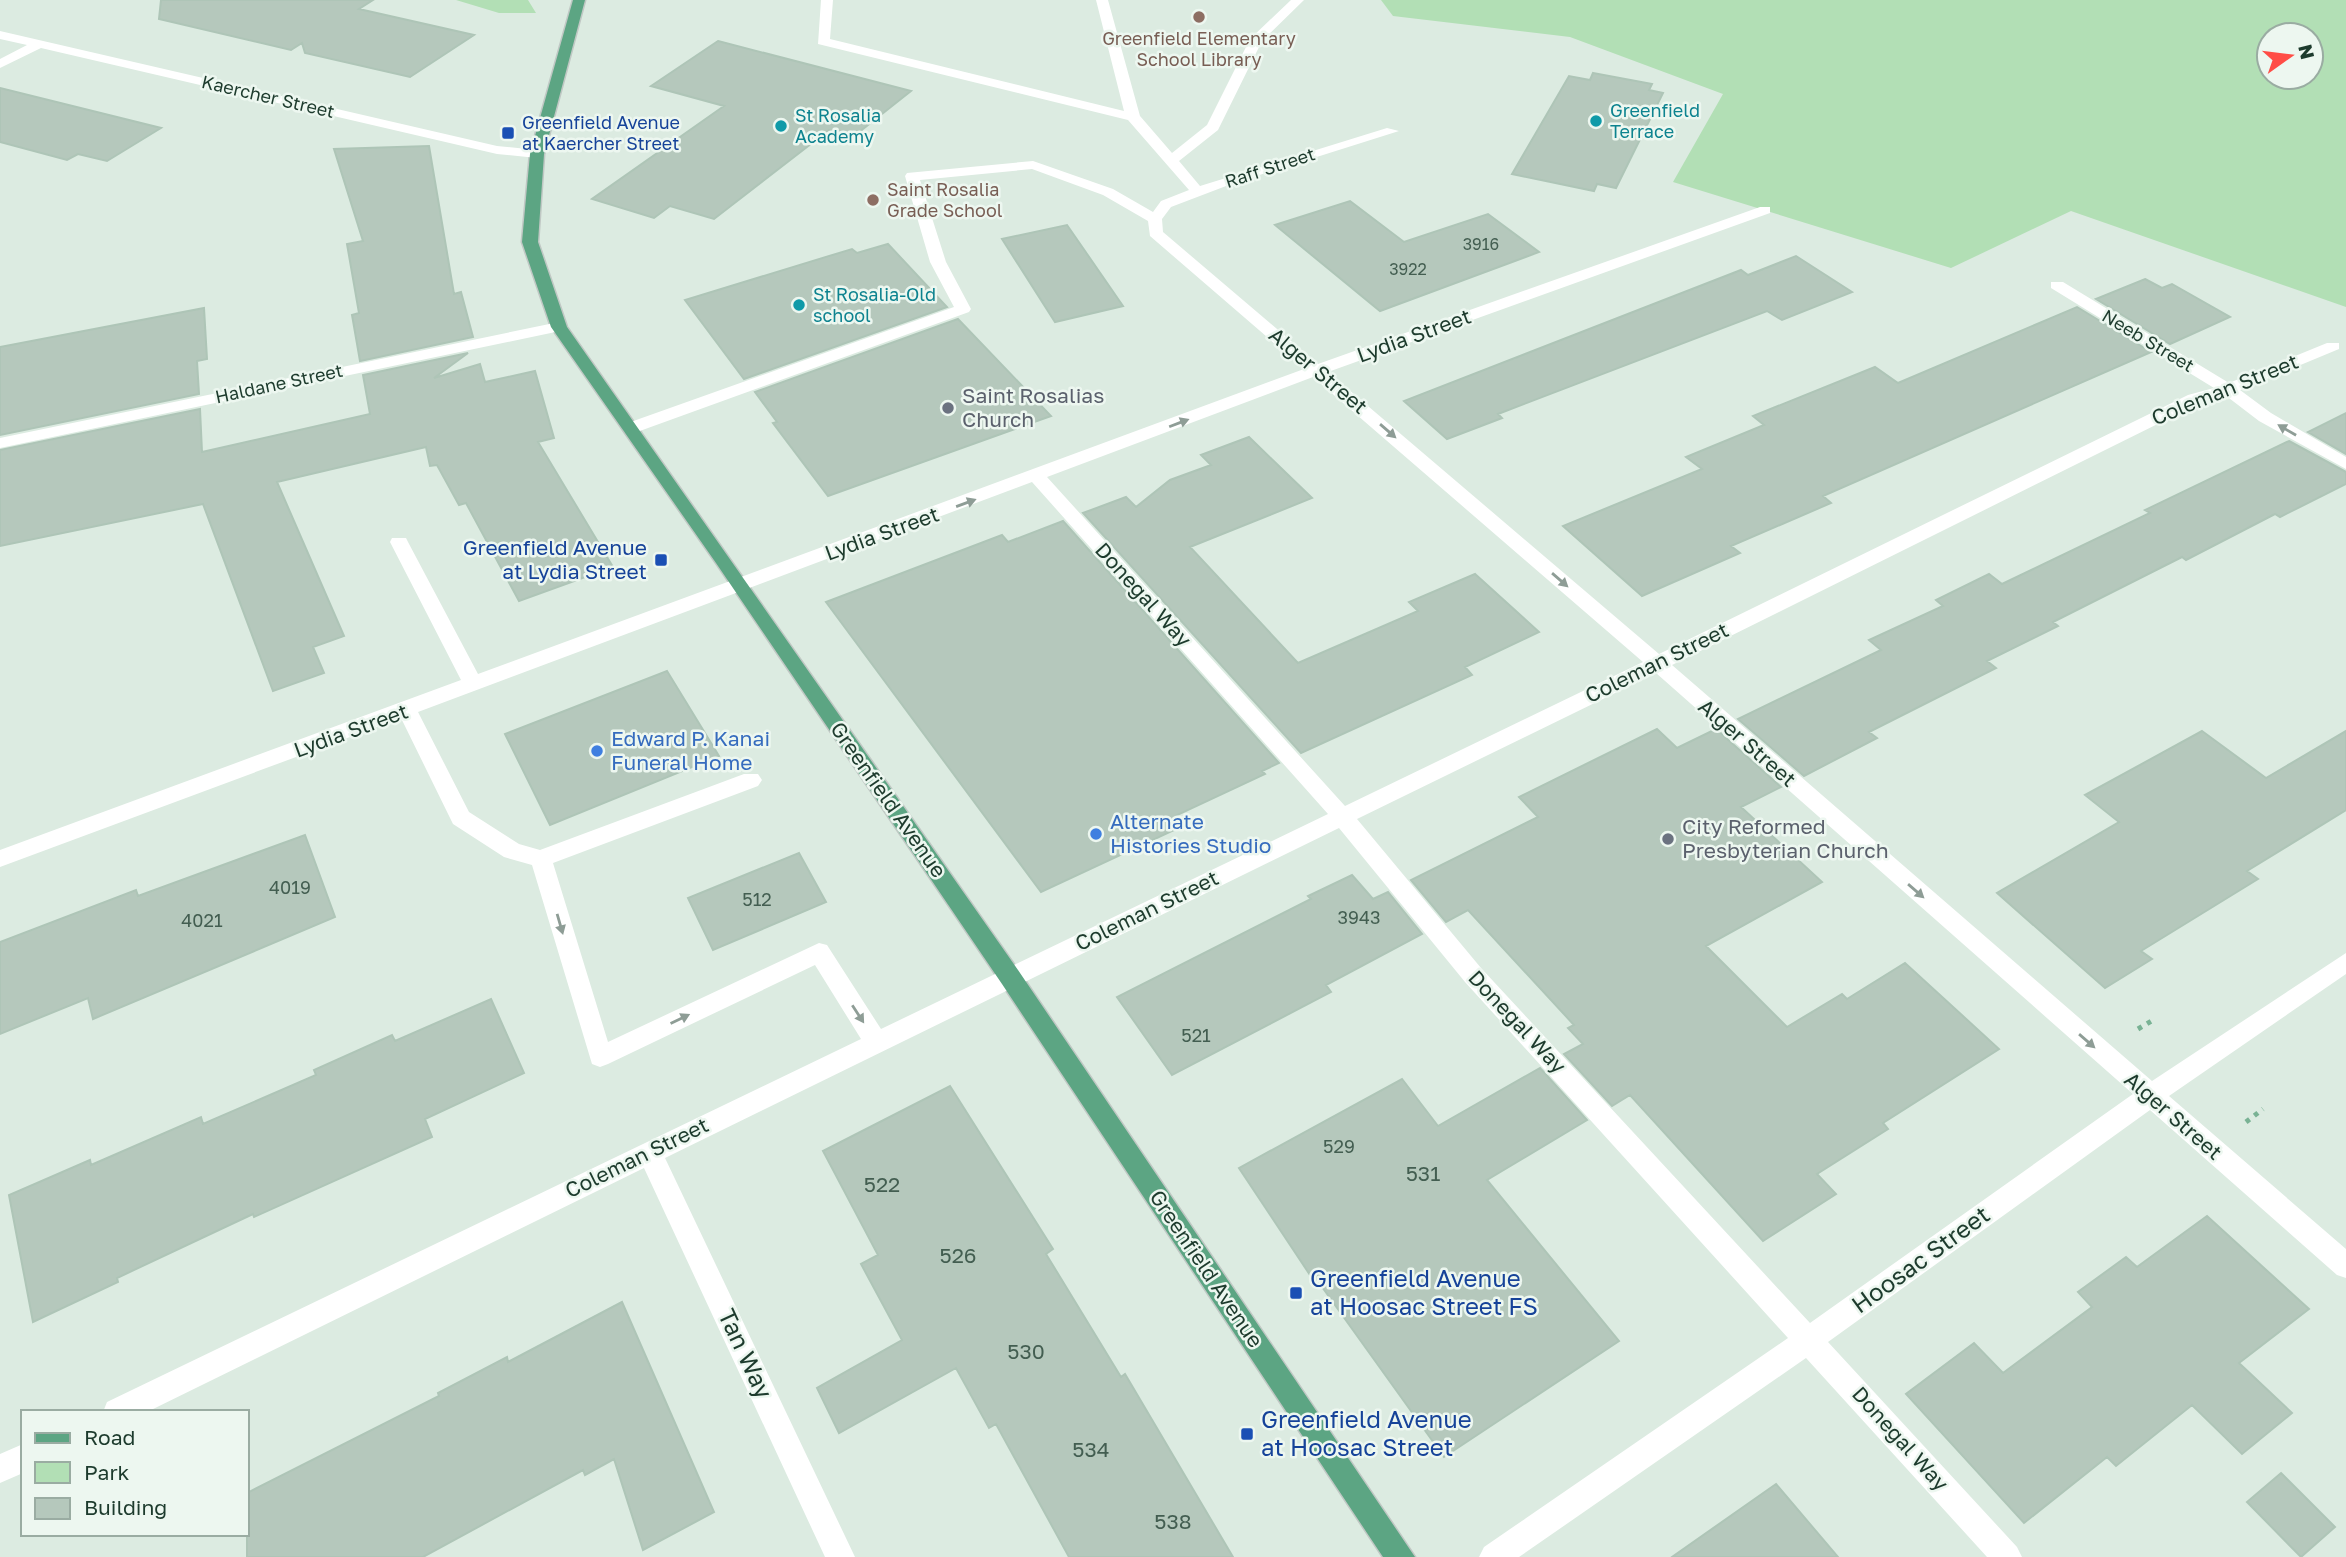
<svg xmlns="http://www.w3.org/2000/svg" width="2346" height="1557" font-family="'Golos Text',sans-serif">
<rect width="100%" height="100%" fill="#dcebe1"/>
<!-- green -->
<path fill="#b2dfb5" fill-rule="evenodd" d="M 456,0 L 528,0 L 536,13 L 499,13 Z
M 1381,0 L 2346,0 L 2346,307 L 2071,211 L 1951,268 L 1673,182 L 1723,94 L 1570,37 L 1393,16 ZM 2269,35 L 2311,35 L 2311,77 L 2269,77 Z"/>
<!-- building -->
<path fill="#b5c8bc" stroke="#aec5b7" stroke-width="2" d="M 161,0 L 373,0 L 359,9 L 474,35 L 410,77 L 305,53 L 302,43 L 291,50 L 159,19 Z
M 718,41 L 911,91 L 853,137 L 829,130 L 714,219 L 670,206 L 654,218 L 592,199 L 724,106 L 651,86 Z
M 1593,73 L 1652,84 L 1649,90 L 1663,93 L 1616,188 L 1597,184 L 1594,191 L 1512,174 L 1569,76 L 1590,80 Z
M 0,88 L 161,128 L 107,161 L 78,154 L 67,160 L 0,142 Z
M 429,146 L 454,294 L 461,292 L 473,337 L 360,361 L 352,315 L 359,313 L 347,244 L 363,241 L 334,149 Z
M 1350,201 L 1404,242 L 1488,214 L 1539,252 L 1380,311 L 1275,225 Z
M 1067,225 L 1123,306 L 1055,322 L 1002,239 Z
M 888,244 L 947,307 L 744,379 L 685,300 L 852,249 L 857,253 Z
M 1796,256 L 1852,292 L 1782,320 L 1767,311 L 1498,414 L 1502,418 L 1447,439 L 1404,401 L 1741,270 L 1748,275 Z
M 2145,279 L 2162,288 L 2172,284 L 2230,317 L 2170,344 L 2096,299 Z
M 2077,307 L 2151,352 L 1823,496 L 1831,503 L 1731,546 L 1740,553 L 1642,596 L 1563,526 L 1702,469 L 1686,457 L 1764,425 L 1753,416 L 1875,367 L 1898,383 Z
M 204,308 L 207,359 L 197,361 L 199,394 L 0,435 L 0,347 Z
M 958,319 L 1051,416 L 828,496 L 773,423 L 777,422 L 755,392 Z
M 468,353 L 434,378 L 480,364 L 485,382 L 535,371 L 554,438 L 538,442 L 613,567 L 519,601 L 466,503 L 459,505 L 437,465 L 430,466 L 426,447 L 277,482 L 344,636 L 313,647 L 324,673 L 273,691 L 203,504 L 0,546 L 0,450 L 200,409 L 202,452 L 370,414 L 363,375 Z
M 2346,413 L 2346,454 L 2308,432 Z
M 1249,437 L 1312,498 L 1190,547 L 1298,663 L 1418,611 L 1409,602 L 1475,574 L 1539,632 L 1465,667 L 1472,675 L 1301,753 L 1083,513 L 1126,497 L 1136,507 L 1170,480 L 1211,465 L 1201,455 Z
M 2289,441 L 2346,472 L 2346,484 L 2280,517 L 2275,514 L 2186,560 L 2182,557 L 2053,622 L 2058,626 L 1987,661 L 1996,668 L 1869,732 L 1877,738 L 1804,776 L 1738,719 L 1881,650 L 1869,640 L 1943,606 L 1936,600 L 1989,574 L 2002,584 L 2150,513 L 2145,510 Z
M 1063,521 L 1279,763 L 1262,771 L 1265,774 L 1177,815 L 1185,825 L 1041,892 L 826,602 L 1002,535 L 1008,542 Z
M 667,671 L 719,756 L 550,825 L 505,734 Z
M 1657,729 L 1677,748 L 1716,729 L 1781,787 L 1741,807 L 1822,882 L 1706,946 L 1787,1027 L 1842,994 L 1847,999 L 1905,963 L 1999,1049 L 1883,1123 L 1888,1129 L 1817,1174 L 1836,1194 L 1763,1241 L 1630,1095 L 1612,1106 L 1564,1054 L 1583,1044 L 1568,1028 L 1574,1025 L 1468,910 L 1446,922 L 1411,880 L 1538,817 L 1519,797 Z
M 2202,731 L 2266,778 L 2346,731 L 2346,810 L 2247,871 L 2258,879 L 2141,951 L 2152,959 L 2105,988 L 1997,893 L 2119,822 L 2085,795 Z
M 305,835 L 335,917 L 93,1019 L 88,998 L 0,1034 L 0,942 L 136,890 L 138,896 Z
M 799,853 L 826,902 L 713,950 L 688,898 Z
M 1352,875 L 1373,899 L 1388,892 L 1422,934 L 1326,985 L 1331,992 L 1172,1075 L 1117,997 L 1311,899 L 1308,896 Z
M 491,999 L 524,1073 L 425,1119 L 432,1137 L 254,1217 L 253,1214 L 117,1278 L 118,1282 L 33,1322 L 9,1195 L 90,1160 L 91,1165 L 201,1117 L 203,1124 L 316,1075 L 314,1070 L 392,1035 L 395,1041 Z
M 1540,1068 L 1587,1120 L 1487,1180 L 1619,1341 L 1444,1457 L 1317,1280 L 1314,1281 L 1239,1168 L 1402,1079 L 1438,1126 Z
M 950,1086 L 1053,1249 L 1046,1254 L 1121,1377 L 1125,1374 L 1233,1557 L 1069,1557 L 996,1424 L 989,1428 L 956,1368 L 839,1433 L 817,1388 L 902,1340 L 861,1264 L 878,1255 L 823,1151 Z
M 2207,1216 L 2309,1309 L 2239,1363 L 2292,1413 L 2242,1454 L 2192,1405 L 2116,1466 L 2107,1457 L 2024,1523 L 1906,1394 L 1974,1343 L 2003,1373 L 2092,1307 L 2078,1292 L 2126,1257 L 2137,1267 Z
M 622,1302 L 714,1512 L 643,1550 L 614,1459 L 585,1475 L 583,1470 L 423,1557 L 247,1557 L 247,1493 L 439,1396 L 438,1393 L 507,1357 L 508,1362 Z
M 2281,1473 L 2335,1527 L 2301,1557 L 2247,1502 Z
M 1776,1484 L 1838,1557 L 1672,1557 Z"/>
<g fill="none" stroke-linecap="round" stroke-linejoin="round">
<!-- major casing -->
<g stroke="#c0c8c4" stroke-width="3">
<path id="major" d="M 573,0 L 585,0 L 544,154 L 538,242 L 567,327 L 1018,970 L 1415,1557 L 1383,1557 L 1002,984 L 716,563 L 551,327 L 522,242 L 530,154 Z"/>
</g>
<!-- path -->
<path stroke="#79b294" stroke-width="5" stroke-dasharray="4.5 6" stroke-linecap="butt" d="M 2138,1029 L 2155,1019
M 2246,1122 L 2263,1109"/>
<!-- minor -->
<path fill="#fff" fill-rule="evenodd" d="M 821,0 L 833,0 L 830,39 L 1124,111 L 1096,0 L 1108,0 L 1140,116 L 1172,153 L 1207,125 L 1250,39 L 1291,0 L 1304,0 L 1262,41 L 1218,130 L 1179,161 L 1200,186 L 1387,128 L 1399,131 L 1234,183 L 1171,207 L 1162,219 L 1163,232 L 1318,364 L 1760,207 L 1770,207 L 1770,213 L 1328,372 L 1659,654 L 2188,395 L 2214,388 L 2051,288 L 2051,282 L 2063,282 L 2229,383 L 2327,343 L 2339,343 L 2339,349 L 2240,390 L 2271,413 L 2346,457 L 2346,469 L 2259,421 L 2225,395 L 2200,403 L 1672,665 L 2152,1081 L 2346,953 L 2346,974 L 2169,1096 L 2346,1249 L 2346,1278 L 2337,1275 L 2150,1110 L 1828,1342 L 2017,1547 L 2022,1557 L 1987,1557 L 1806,1358 L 1519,1557 L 1479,1557 L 1484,1547 L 1788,1338 L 1465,982 L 1339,828 L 665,1158 L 855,1557 L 825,1557 L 644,1168 L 147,1412 L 103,1412 L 107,1402 L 861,1039 L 815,965 L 608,1064 L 600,1067 L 592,1064 L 532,865 L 504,857 L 453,824 L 401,718 L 0,867 L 0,850 L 461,680 L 390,542 L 392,538 L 406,538 L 408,542 L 478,674 L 1304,369 L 1150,236 L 1148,221 L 1103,195 L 1032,169 L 920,180 L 946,262 L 971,309 L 969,312 L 637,432 L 625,432 L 622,428 L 625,424 L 954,307 L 930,262 L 905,176 L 907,173 L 1033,161 L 1113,189 L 1153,212 L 1161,201 L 1189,190 L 1128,120 L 818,44 ZM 1313,377 L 1643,662 L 1345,806 L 1047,477 ZM 1032,482 L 1328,814 L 881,1029 L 827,945 L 819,943 L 608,1042 L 553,863 L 758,786 L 762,780 L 758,774 L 744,774 L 540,850 L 519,844 L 469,812 L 418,712 ZM 1656,673 L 2133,1094 L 1810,1323 L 1481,968 L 1357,819 Z
M 0,31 L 497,146 L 537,150 L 544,154 L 537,158 L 497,154 L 41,48 L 0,68 L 0,59 L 27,45 L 0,39 Z
M 559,322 L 565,324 L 565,330 L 0,448 L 0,438 Z
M 23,1444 L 23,1473 L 0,1483 L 0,1454 Z"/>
<!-- major -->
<use href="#major" fill="#5ca583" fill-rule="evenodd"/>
</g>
<!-- one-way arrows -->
<defs><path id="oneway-solid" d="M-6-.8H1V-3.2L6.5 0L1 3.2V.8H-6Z" transform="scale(1.75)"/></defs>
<g fill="#8e9d96">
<use href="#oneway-solid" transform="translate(1179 423) rotate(-21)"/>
<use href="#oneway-solid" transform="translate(2287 430) rotate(-150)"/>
<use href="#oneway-solid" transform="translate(1388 431) rotate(41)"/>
<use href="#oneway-solid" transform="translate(966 503) rotate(-20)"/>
<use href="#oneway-solid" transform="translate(1560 580) rotate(41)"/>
<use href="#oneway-solid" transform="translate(1916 891) rotate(41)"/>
<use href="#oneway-solid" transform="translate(560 924) rotate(74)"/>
<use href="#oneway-solid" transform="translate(858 1014) rotate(57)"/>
<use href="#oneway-solid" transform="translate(680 1019) rotate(-26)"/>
<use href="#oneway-solid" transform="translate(2087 1041) rotate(41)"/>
</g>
<!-- markers -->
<g fill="#8d6e63" stroke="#edf7f0" stroke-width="2.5">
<circle cx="1199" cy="17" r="7"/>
<circle cx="873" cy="200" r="7"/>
</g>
<g fill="#0f9aa8" stroke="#edf7f0" stroke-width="2.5">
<circle cx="1596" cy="121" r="7"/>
<circle cx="781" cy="126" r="7"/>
<circle cx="799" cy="305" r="7"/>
</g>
<g fill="#1a4fb4" stroke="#edf7f0" stroke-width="2.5">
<rect x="501" y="126" width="14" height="14" rx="3.5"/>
<rect x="654" y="553" width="14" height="14" rx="3.5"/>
<rect x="1289" y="1286" width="14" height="14" rx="3.5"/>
<rect x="1240" y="1427" width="14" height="14" rx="3.5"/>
</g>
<g fill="#6b7280" stroke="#edf7f0" stroke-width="2.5">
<circle cx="948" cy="408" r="7"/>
<circle cx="1668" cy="839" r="7"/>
</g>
<g fill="#3f7fe0" stroke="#edf7f0" stroke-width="2.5">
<circle cx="597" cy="751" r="7"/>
<circle cx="1096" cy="834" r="7"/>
</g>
<g text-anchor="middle" stroke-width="5" stroke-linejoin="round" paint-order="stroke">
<!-- far-number labels -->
<g font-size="16" fill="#435e51">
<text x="1481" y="250">3916</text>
<text x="1408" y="275">3922</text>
</g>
<!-- far-education labels -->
<g font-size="18" fill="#785e54" stroke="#edf7f0">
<text x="1199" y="45">Greenfield Elementary<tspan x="1199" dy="21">School Library</tspan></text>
<text x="887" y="196" text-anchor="start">Saint Rosalia<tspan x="887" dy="21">Grade School</tspan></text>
</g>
<!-- far-street labels -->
<g font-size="18" fill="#1d3b2d" stroke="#edf7f0">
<text transform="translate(268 97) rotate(13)" y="6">Kaercher Street</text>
<text transform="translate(1270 168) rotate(-18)" y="6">Raff Street</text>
<text transform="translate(2148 341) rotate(31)" y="6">Neeb Street</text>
<text transform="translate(279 384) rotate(-12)" y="6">Haldane Street</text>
</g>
<!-- far-culture labels -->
<g font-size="18" fill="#0d838f" stroke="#edf7f0" text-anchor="start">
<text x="1610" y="117">Greenfield<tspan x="1610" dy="21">Terrace</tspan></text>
<text x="795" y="122">St Rosalia<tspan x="795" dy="21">Academy</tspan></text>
<text x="813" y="301">St Rosalia-Old<tspan x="813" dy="21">school</tspan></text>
</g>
<!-- far-transit labels -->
<g font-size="18" fill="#164399" stroke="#edf7f0" text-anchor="start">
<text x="522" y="129">Greenfield Avenue<tspan x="522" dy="21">at Kaercher Street</tspan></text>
</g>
<!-- number labels -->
<g font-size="18" fill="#435e51">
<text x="290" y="894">4019</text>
<text x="757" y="906">512</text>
<text x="1359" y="924">3943</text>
<text x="202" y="927">4021</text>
<text x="1196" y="1042">521</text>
<text x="1339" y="1153">529</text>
</g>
<!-- street labels -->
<g font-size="21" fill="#1d3b2d" stroke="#edf7f0">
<text transform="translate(1414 336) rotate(-20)" y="7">Lydia Street</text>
<text transform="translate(1318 371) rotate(40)" y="7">Alger Street</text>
<text transform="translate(2225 390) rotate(-22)" y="7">Coleman Street</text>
<text transform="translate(882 534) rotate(-20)" y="7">Lydia Street</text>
<text transform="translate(1143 595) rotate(48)" y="7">Donegal Way</text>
<text transform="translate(1657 663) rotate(-26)" y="7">Coleman Street</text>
<text transform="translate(351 731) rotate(-20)" y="7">Lydia Street</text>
<text transform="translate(1747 743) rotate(41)" y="7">Alger Street</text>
<text transform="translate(888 800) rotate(55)" y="7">Greenfield Avenue</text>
<text transform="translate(1147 911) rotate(-26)" y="7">Coleman Street</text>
<text transform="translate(1517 1022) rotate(47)" y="7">Donegal Way</text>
<text transform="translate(2173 1116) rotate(41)" y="7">Alger Street</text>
<text transform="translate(637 1158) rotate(-26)" y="7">Coleman Street</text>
<text transform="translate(1206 1269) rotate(56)" y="7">Greenfield Avenue</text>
<text transform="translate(1900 1439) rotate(48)" y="7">Donegal Way</text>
</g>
<!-- worship labels -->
<g font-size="21" fill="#5b616d" stroke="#edf7f0" text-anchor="start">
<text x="962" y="403">Saint Rosalias<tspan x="962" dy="24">Church</tspan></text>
<text x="1682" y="834">City Reformed<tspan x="1682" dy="24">Presbyterian Church</tspan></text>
</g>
<!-- transit labels -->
<g font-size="21" fill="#164399" stroke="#edf7f0" text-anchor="end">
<text x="647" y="555">Greenfield Avenue<tspan x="647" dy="24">at Lydia Street</tspan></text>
</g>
<!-- shop labels -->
<g font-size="21" fill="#366cbe" stroke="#edf7f0" text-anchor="start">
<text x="611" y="746">Edward P. Kanai<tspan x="611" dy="24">Funeral Home</tspan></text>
<text x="1110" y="829">Alternate<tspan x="1110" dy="24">Histories Studio</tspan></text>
</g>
<!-- near-number labels -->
<g font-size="21" fill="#435e51">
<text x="1423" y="1181">531</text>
<text x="882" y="1192">522</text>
<text x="958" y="1263">526</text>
<text x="1026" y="1359">530</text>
<text x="1091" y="1457">534</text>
<text x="1173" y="1529">538</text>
</g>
<!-- near-street labels -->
<g font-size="24" fill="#1d3b2d" stroke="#edf7f0">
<text transform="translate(1921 1260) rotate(-36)" y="8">Hoosac Street</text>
<text transform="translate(745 1354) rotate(65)" y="8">Tan Way</text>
</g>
<!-- near-transit labels -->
<g font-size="24" fill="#164399" stroke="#edf7f0" text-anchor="start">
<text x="1310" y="1287">Greenfield Avenue<tspan x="1310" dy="28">at Hoosac Street FS</tspan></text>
<text x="1261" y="1428">Greenfield Avenue<tspan x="1261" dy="28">at Hoosac Street</tspan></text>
</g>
</g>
<!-- legend -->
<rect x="21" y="1410" width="228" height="126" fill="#edf7f0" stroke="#9aaca2" stroke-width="2"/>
<rect x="35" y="1433" width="35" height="10" fill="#5ca583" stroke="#9aaca2" stroke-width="2"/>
<text x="84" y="1445" font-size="21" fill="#1d3b2d">Road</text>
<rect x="35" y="1462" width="35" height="21" fill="#b2dfb5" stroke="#9aaca2" stroke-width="2"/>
<text x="84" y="1480" font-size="21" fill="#1d3b2d">Park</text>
<rect x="35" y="1498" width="35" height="21" fill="#b5c8bc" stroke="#9aaca2" stroke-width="2"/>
<text x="84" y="1515" font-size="21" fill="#1d3b2d">Building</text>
<!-- north arrow -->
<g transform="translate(2290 56) rotate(76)"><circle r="33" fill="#edf7f0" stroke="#9aaca2" stroke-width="2"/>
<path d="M0-5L12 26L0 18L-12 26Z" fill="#ff4d46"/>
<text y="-10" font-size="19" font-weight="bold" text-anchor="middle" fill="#1d3b2d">N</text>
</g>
</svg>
